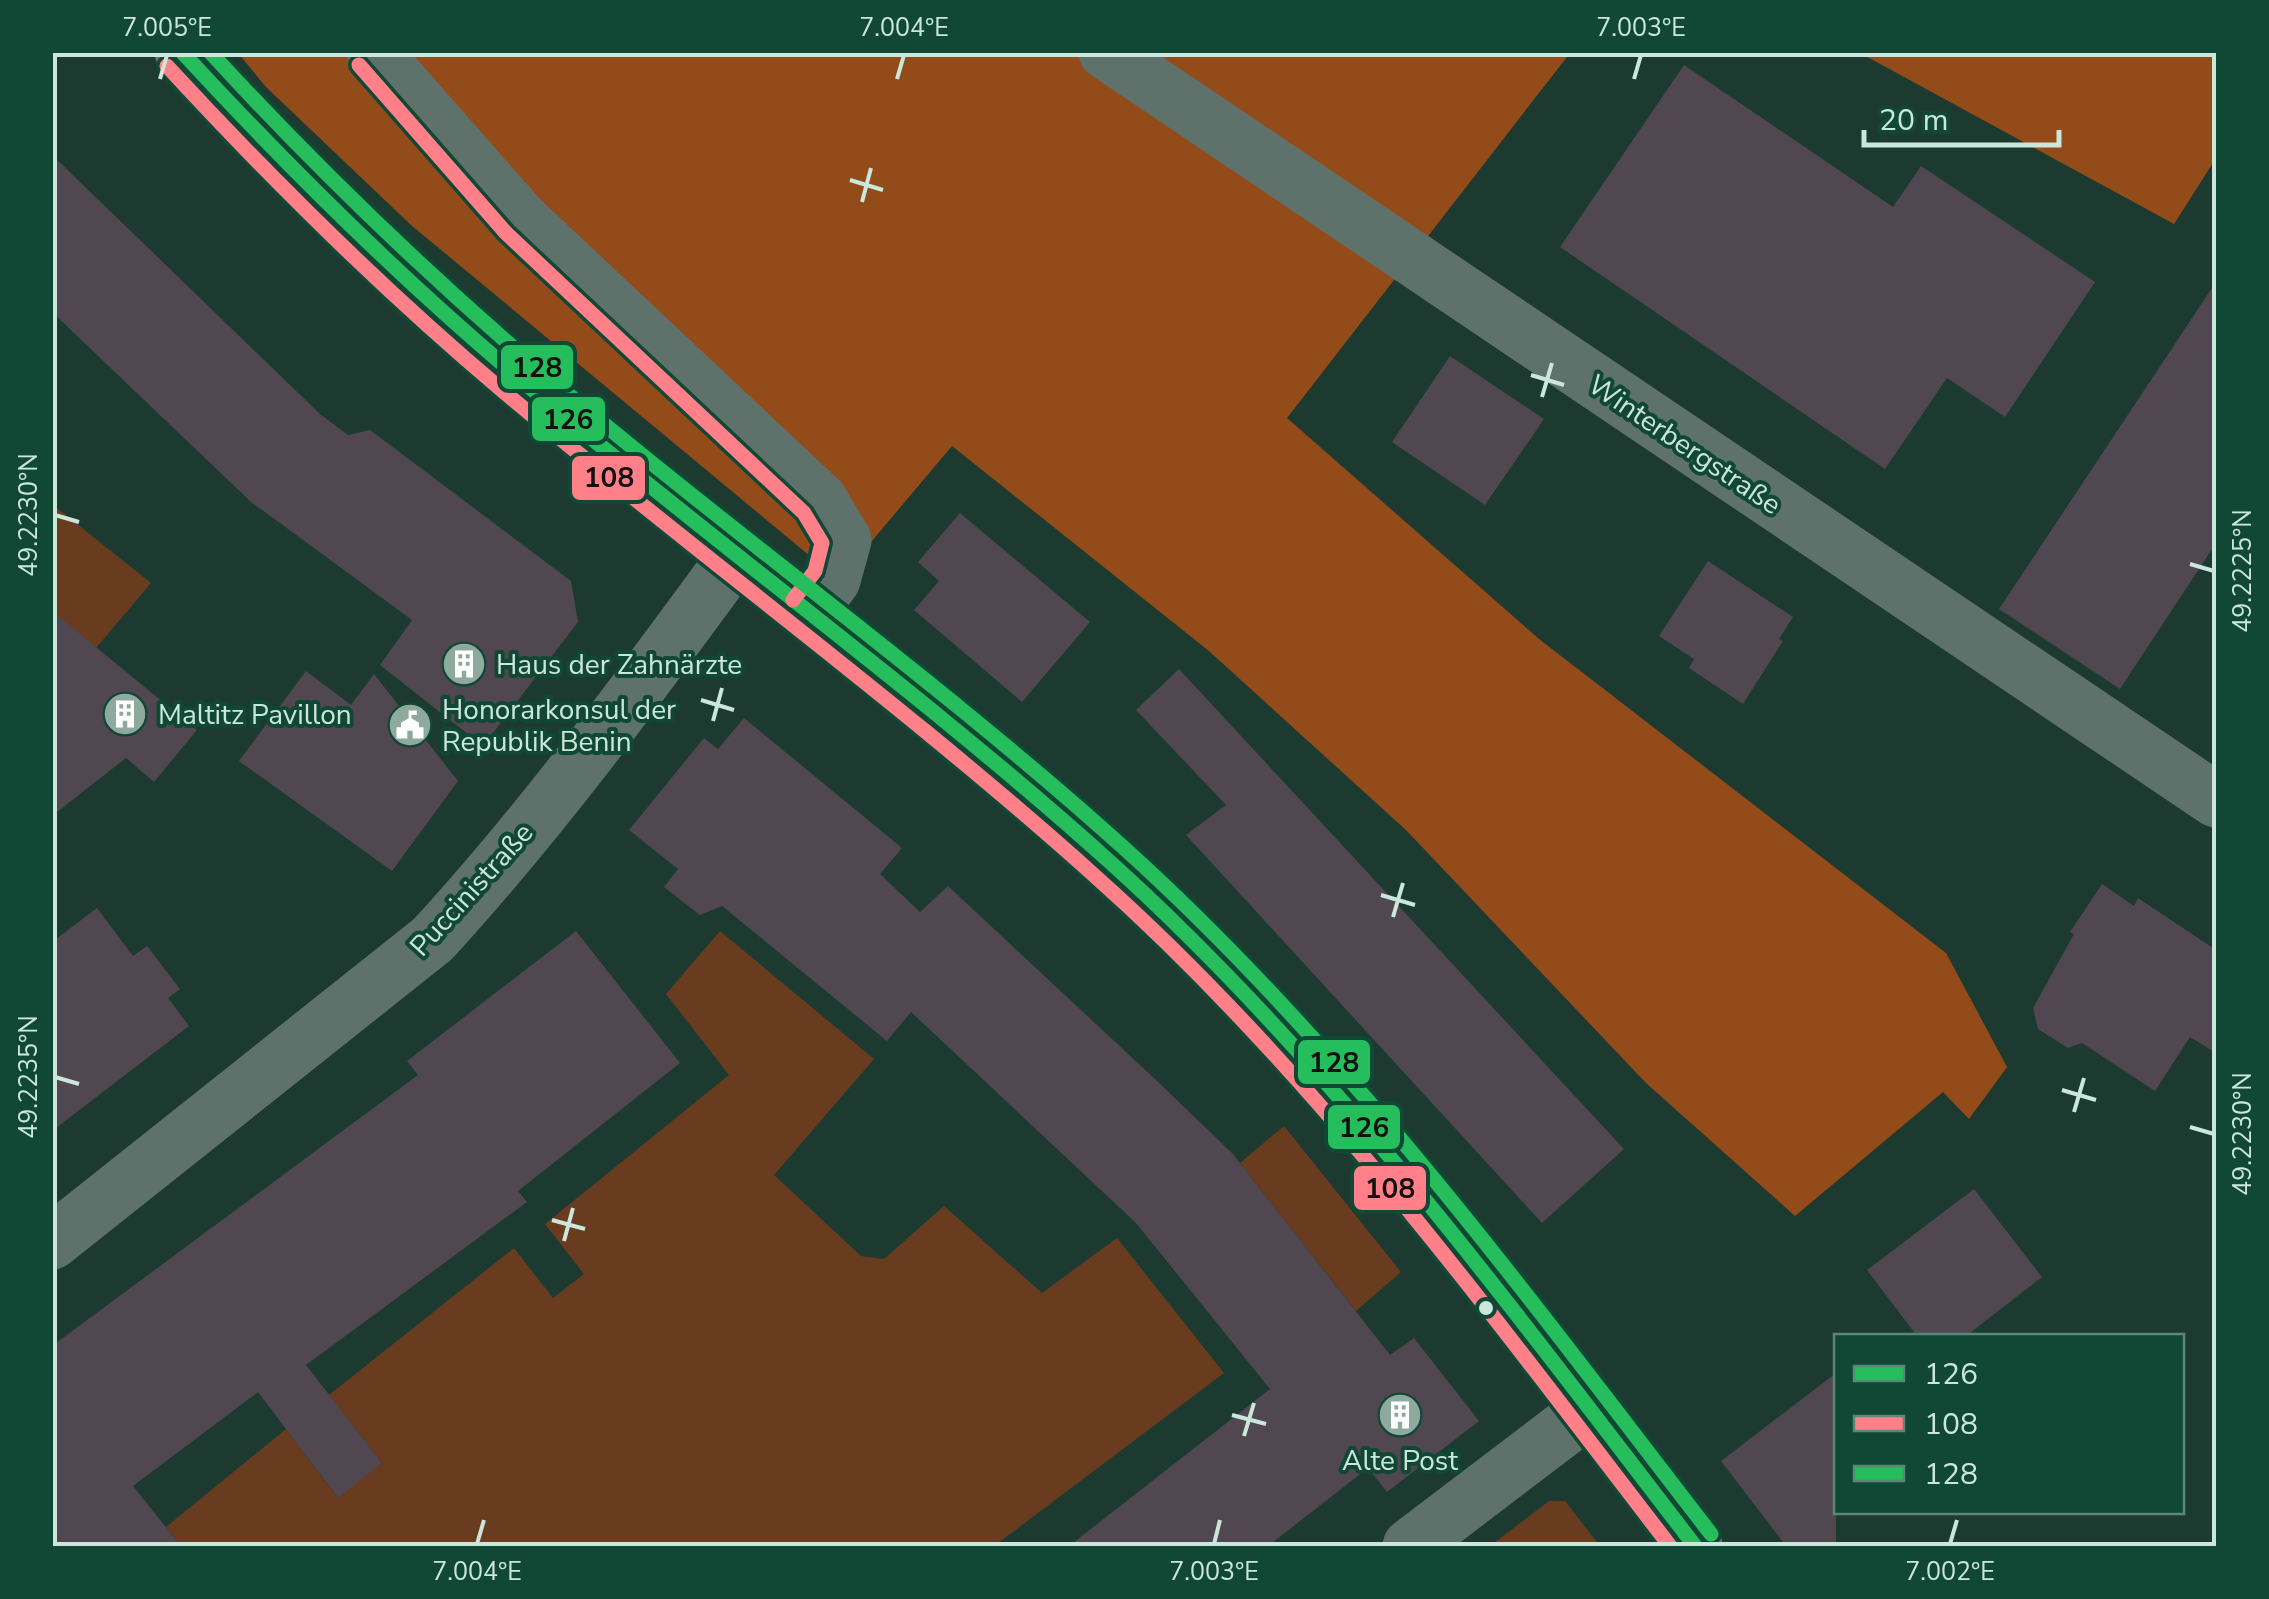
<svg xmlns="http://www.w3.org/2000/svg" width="2269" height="1599" font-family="'Nunito Sans',sans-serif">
<rect width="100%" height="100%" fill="#1d3a31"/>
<!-- green -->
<path fill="#693c20" d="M 52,504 L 151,583 L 53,699 L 52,699 Z
M 720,931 L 874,1059 L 774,1175 L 861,1256 L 884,1259 L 944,1206 L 1042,1293 L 1117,1238 L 1224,1373 L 994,1546 L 181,1546 L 166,1527 L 286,1429 L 337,1497 L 382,1463 L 329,1395 L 514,1248 L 553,1298 L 584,1274 L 545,1224 L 729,1075 L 666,994 Z
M 1284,1126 L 1401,1272 L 1356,1311 L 1240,1163 Z
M 1549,1501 L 1565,1501 L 1600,1546 L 1490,1546 Z"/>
<!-- forest -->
<path fill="#944b1a" d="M 238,53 L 1570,53 L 1287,418 L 1539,639 L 1946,953 L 2007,1067 L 1969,1119 L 1943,1092 L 1795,1216 L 1646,1083 L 1406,830 L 1209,651 L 952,446 L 839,580 L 411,225 L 266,87 Z
M 1860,53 L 2216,53 L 2216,158 L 2174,224 Z"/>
<!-- building -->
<path fill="#504750" d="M 1684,65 L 1893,207 L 1921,166 L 2095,282 L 2005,417 L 1947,378 L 1885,469 L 1560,247 Z
M 52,155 L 320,414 L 348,435 L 370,430 L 571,581 L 578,622 L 483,746 L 380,665 L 412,620 L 250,501 L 52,312 Z
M 2216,282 L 2216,543 L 2120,689 L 1999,609 Z
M 1450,356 L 1544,419 L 1485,505 L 1392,442 Z
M 960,513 L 1090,622 L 1022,702 L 914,610 L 939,581 L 918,562 Z
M 1708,561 L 1793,617 L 1779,639 L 1783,641 L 1743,704 L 1689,668 L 1694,659 L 1659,636 Z
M 52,611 L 197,730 L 154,782 L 126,758 L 52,816 Z
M 1179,669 L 1624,1149 L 1542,1223 L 1186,835 L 1226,805 L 1136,710 Z
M 306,671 L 351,705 L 374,674 L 458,781 L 392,871 L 239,761 Z
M 744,718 L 902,848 L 880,874 L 920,912 L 948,886 L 1156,1080 L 1233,1154 L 1390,1355 L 1414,1338 L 1479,1421 L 1387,1492 L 1368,1468 L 1268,1546 L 1069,1546 L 1270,1389 L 1136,1223 L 911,1012 L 887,1041 L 722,906 L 700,915 L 664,887 L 678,869 L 629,830 L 704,738 L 718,749 Z
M 2102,884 L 2134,906 L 2138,898 L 2216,950 L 2216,1053 L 2190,1037 L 2155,1091 L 2082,1043 L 2068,1048 L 2038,1029 L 2033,1008 L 2074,934 L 2070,932 Z
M 97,908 L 133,956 L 147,946 L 180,989 L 168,998 L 189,1026 L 52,1131 L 52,942 Z
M 576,931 L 680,1063 L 518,1191 L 527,1202 L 306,1365 L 382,1463 L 338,1498 L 258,1392 L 133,1486 L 181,1546 L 52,1546 L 52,1346 L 418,1075 L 407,1061 Z
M 1974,1189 L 2042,1277 L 1966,1336 L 1917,1336 L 1867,1270 Z
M 1836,1373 L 1836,1546 L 1786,1546 L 1721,1461 Z"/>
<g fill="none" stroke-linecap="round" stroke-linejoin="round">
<!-- street -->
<path stroke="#5e726b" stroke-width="55" d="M 374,52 L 520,218 L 820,500 L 844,540 L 833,580 L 809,612
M 1106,52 L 2216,800
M 52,1242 L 433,939 C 543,819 641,685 737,554
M 1410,1546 L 1590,1409"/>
<!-- secondary -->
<path stroke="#61746a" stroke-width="55" d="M 182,52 C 451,365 805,589 1111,863 C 1335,1064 1511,1309 1695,1546"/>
<!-- bus-1 casing -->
<g stroke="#104735" stroke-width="22">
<path id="bus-1" d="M 182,52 C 287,166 395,273 513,373 C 709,540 919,690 1110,862 C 1334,1064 1512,1309 1695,1546"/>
</g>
<!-- bus-2 casing -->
<g stroke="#104735" stroke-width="22">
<path id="bus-2" d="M 359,65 L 506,233 L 804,513 L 822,543 L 815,571 L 793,600
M 167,66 C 273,181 383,290 503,391 C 699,556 906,706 1096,877 C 1316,1073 1491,1314 1670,1546"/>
</g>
<!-- bus-3 casing -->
<g stroke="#104735" stroke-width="22">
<path id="bus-3" d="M 210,52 C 309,160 412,260 523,356 C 719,525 931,674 1124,848 C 1348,1050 1527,1296 1711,1534"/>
</g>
<!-- bus-1 -->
<use href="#bus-1" stroke="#26bd5c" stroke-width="15"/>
<!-- bus-2 -->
<use href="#bus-2" stroke="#ff8088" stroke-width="15"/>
<!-- bus-3 -->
<use href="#bus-3" stroke="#26bd5c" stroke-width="15"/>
</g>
<!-- ticks -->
<path fill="none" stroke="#cbe6da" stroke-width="4" d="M 160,79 L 167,55M 897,79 L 904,55M 1634,79 L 1641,55M 850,180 L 883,190M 862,202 L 871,168M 1531,375 L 1564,385M 1542,397 L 1552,363M 55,515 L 79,522M 2190,564 L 2214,571M 701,700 L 734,710M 713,721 L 722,688M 1381,895 L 1415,905M 1393,917 L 1403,883M 55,1077 L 79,1084M 2062,1090 L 2096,1100M 2074,1112 L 2084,1078M 2190,1127 L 2214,1134M 552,1220 L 585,1229M 564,1241 L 573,1208M 1232,1415 L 1266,1424M 1244,1436 L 1254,1403M 477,1544 L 484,1520M 1214,1544 L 1220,1520M 1950,1544 L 1957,1520"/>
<!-- icons -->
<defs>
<g id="building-disc" transform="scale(2.25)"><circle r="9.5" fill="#8eaa9f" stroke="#104735"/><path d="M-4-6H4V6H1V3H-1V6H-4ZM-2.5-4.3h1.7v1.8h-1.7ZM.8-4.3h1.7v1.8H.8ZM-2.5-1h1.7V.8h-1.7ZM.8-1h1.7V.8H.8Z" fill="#fff"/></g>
<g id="civic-disc" transform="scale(2.25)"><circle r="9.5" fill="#8eaa9f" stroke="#104735"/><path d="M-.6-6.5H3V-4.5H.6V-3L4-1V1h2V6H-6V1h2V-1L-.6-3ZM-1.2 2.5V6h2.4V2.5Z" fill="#fff"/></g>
</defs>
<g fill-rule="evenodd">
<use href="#building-disc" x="464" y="664"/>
<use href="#building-disc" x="125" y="714"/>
<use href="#civic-disc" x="410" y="725"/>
<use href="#building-disc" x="1400" y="1415"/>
</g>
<!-- markers -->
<circle fill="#cbe6da" stroke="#104735" stroke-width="4" cx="1486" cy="1308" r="9"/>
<g text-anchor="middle" stroke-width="8" stroke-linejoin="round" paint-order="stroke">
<!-- street labels -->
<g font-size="28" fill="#cbe6da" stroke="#104735">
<text transform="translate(1685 444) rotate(34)" y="10">Winterbergstraße</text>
<text transform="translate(471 889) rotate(-48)" y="10">Puccinistraße</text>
</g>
<!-- poi labels -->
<g font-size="28" fill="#cbe6da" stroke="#104735" text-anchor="start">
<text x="496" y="674">Haus der Zahnärzte</text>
<text x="442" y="719">Honorarkonsul der<tspan x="442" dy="32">Republik Benin</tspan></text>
<text x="158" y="724">Maltitz Pavillon</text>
<text x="1400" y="1470" text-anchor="middle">Alte Post</text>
</g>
</g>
<g stroke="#104735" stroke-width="4">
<rect x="499" y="343" width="76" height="48" rx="10" fill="#26bd5c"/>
<rect x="530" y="395" width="77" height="48" rx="10" fill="#26bd5c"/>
<rect x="570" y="454" width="77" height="48" rx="10" fill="#ff8088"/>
<rect x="1296" y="1038" width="76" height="48" rx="10" fill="#26bd5c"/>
<rect x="1326" y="1103" width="76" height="48" rx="10" fill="#26bd5c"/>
<rect x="1352" y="1164" width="76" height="48" rx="10" fill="#ff8088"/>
</g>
<g font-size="28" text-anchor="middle" font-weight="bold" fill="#111">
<text x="537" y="377">128</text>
<text x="568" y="429">126</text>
<text x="609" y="487">108</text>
<text x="1334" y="1072">128</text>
<text x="1364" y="1137">126</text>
<text x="1390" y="1198">108</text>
</g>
<!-- border -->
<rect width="2269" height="1599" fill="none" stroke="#104735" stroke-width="110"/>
<!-- legend -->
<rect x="1834" y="1334" width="350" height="180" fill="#104735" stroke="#5b8777" stroke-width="2.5"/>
<rect x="1854" y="1366" width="50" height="15" fill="#26bd5c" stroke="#5b8777" stroke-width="2.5"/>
<text x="1924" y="1384" font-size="30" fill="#cbe6da">126</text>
<rect x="1854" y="1416" width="50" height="15" fill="#ff8088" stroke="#5b8777" stroke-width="2.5"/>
<text x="1924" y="1434" font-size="30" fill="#cbe6da">108</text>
<rect x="1854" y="1466" width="50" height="15" fill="#26bd5c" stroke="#5b8777" stroke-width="2.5"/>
<text x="1924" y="1484" font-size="30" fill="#cbe6da">128</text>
<!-- scale -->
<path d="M1864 130v15h195v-15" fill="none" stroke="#cbe6da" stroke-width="5"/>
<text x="1879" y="130" font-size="30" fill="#cbe6da" stroke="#104735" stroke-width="8" paint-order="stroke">20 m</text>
<rect x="55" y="55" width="2159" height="1489" fill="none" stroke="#cbe6da" stroke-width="4"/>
<g font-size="25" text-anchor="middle" fill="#cbe6da">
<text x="167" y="36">7.005°E</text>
<text x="904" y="36">7.004°E</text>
<text x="1641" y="36">7.003°E</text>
<text transform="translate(28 515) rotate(-90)" y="9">49.2230°N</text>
<text transform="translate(2242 571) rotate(-90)" y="9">49.2225°N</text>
<text transform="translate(28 1077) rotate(-90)" y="9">49.2235°N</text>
<text transform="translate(2242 1134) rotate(-90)" y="9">49.2230°N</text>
<text x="477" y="1580">7.004°E</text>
<text x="1214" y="1580">7.003°E</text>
<text x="1950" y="1580">7.002°E</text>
</g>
</svg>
